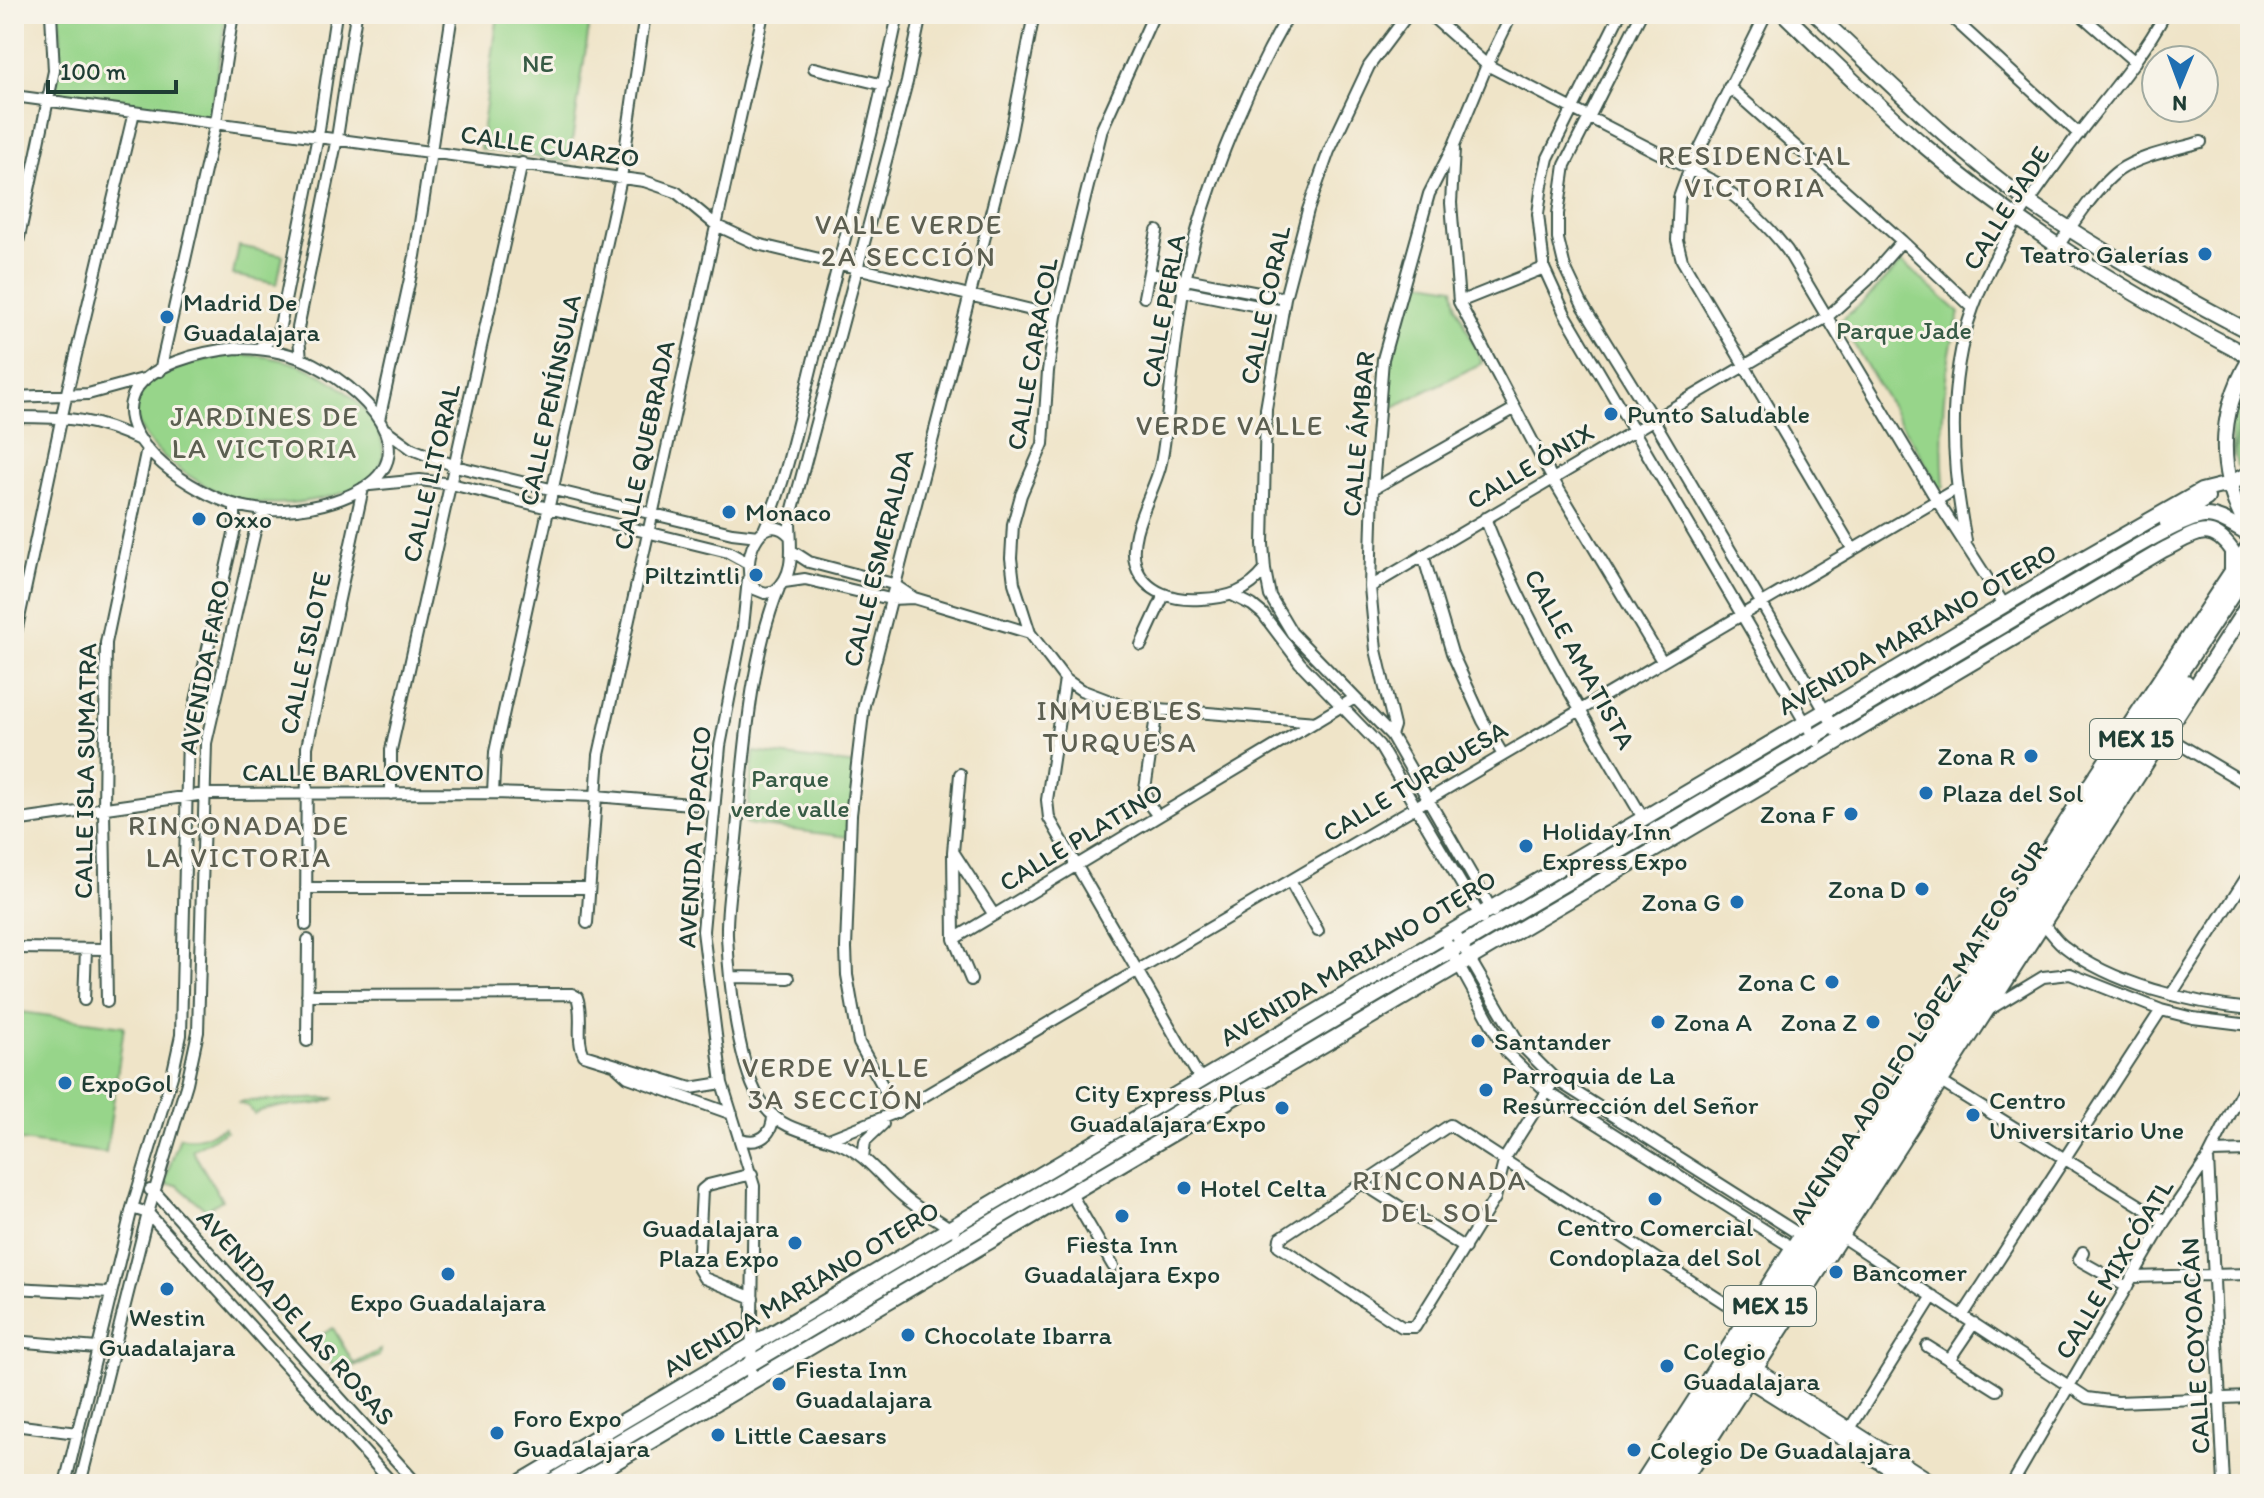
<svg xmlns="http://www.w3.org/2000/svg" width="2264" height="1498" font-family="Itim,sans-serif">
<rect width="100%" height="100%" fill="#f7f3e8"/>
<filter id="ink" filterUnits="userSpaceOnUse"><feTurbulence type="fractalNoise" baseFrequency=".0125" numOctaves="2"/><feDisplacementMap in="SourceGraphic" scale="16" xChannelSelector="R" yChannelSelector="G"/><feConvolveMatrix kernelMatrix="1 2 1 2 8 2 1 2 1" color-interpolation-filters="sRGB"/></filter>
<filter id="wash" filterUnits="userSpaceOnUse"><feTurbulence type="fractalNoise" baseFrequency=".006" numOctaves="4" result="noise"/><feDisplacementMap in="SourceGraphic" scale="32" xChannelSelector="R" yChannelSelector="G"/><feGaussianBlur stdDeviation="1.8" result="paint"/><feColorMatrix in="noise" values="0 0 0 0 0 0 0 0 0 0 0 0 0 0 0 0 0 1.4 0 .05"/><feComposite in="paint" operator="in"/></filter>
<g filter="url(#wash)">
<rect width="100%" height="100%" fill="#efe4c8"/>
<!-- green -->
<path fill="#97d58a" stroke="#5b895f" stroke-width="2" d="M 59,14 L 226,14 L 211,117 L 55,96 L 61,39 Z
M 498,14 L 591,14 L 569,162 L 480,149 Z
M 239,246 L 283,255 L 277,284 L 233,275 Z
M 1902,262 L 1960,313 C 1942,369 1940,428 1944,487 L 1940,488 L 1840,321 L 1865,301 Z
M 1412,280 L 1454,287 L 1457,306 L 1482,363 L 1392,408 L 1384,396 L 1387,360 Z
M 230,354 C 263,355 294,359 323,376 C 374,405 422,472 336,495 C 306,503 272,507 240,500 C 207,492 118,440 139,396 C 151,370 203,360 230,354 Z
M 2250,371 L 2250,399 L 2240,417 L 2232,458 L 2231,419 Z
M 2250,405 L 2250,461 L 2237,467 C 2232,449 2240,421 2250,405 Z
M 754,752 L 857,765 L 847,837 L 746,824 Z
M 14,1011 L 124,1026 L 106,1153 L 14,1140 Z
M 335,1098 C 309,1111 279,1100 254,1114 L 248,1106 L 239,1103 L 244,1101 Z
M 224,1128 L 226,1131 L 192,1150 L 222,1200 L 206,1210 L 177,1185 L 167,1185 L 165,1179 L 180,1137 C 196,1141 210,1135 224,1128 Z
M 333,1328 L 354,1364 L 380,1350 L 379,1356 L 339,1372 L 310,1341 Z"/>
</g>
<g filter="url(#ink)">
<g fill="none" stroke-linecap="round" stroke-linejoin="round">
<!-- minor casing -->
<g stroke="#3e564a" stroke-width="14">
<path id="minor" d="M 1154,14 L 1102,129 L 1056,316 L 1048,371 L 1043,444 L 1021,495 L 1013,524 L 1011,558 L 1014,583 L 1030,633 L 1065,679 L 1081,690 L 1123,706 L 1316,722
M 1408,14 L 1369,66 L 1329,151 L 1308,210 L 1285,298 L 1266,409 L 1263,544 L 1265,570 L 1270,596 L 1292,633 L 1391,735 L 1493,912
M 1429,14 L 1487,65 L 1717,183 C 1744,203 1766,223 1787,250 L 1936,499 L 2005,606
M 1620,14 L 1548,158 L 1542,185 L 1538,214 L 1544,268 L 1565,314 L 1816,741
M 1641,14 L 1565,165 L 1558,214 L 1558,239 L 1565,268 L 1582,304 L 1653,419 L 1842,740
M 1766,14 L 1690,168 L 1679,198 L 1677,240 L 1682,260 L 1852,548
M 1948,14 L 2079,134
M 2080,14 L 2135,62
M 814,68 L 884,85
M 1729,87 L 1902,241 L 1973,308
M 14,96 L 644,181 L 676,192 L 716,225 L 757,244 L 1056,316
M 1454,149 L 1451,203 L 1459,302 L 1552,478 L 1662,661
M 2059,245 C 2072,224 2099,185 2118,171 C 2141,155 2174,150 2201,142
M 14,261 L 54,71 L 51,14
M 1149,273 L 1174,280 L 1186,279 L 1285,298
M 1181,288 L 1183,291 L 1283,311
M 1144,297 L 1157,231
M 1459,302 L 1544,268
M 237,348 C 262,348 290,352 313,364 C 376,397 436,468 334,501 C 303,511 265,514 233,504 C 197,494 116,444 132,398 C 143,364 205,351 237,348 Z
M 258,349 L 276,335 L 280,326 L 318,136 L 336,14
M 301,359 L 298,328 L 337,138 L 356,14
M 160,371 L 216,122 L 233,14
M 14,397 L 88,394 L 143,379
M 14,417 C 66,417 94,418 142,441
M 379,420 L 415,256 L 452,14
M 386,430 L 412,449 L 455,466 L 732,533 L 758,536
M 370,485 L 420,480 L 451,484 L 728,552 L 748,563
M 1373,489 L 1514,409
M 1485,518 C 1526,623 1586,721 1643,818
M 764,530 C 788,479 801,406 816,350 C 845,238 875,127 898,14
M 790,536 C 761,505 737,565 755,589 L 765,593 L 775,591 C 797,573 790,545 790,520 L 907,82 L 921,14
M 1966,541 C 1951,465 1946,382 1973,308 C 1996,243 2039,186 2080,132 C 2109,94 2142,57 2165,14
M 792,551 L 809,562 L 893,584 L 914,598 L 1030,633
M 1423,555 L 1452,653 L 1483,721 L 1503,755
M 1265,570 C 1248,592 1228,598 1201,599 C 1175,601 1145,593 1136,566 C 1126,535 1152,497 1160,467 C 1164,452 1165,435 1167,419 C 1172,377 1176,334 1183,292 C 1199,201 1243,94 1289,14
M 748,579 L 743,627 L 720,746 L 703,931 L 722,1083 L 754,1186 L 751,1382
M 784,582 L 805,579 L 890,599 L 914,598
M 1370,587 L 1827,317 L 1868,280 L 1902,241
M 779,588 C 749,661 744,761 736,839 C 733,870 726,905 727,936 C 729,980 738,1072 764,1106 C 784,1132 812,1132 839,1143 C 866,1154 882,1179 904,1197 C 919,1210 938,1219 954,1231
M 1232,595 L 1252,605 L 1263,614 L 1300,663 L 1379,745 L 1482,919
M 14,642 L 66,397 L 134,112
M 1141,645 L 1164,595
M 1065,679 L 1047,800 L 1049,818 L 1200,1079
M 1157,710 L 1145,789 L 1148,803 L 1158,816
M 1391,735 L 1394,726 L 1376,650 L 1370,587 L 1373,489 L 1383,359 L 1429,194 L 1454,145 L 1487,65 L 1512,14
M 2164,735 L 2250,786
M 960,774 L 953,852 L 954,939 L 971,980
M 493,793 L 495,752 L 621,178 L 645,14
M 391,794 L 391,750 L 522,163
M 14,821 L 205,794 L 493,793 L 596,796 L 714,806
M 954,853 L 994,915
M 1290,881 L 1318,931
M 306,888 L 589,888
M 2040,921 C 2049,928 2055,940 2065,947 C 2112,984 2191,1003 2250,1009
M 587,923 L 599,755 L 763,14
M 306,925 L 307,747 L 363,488
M 1453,930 L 1519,1043 L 1555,1079 L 1805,1238
M 1443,936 L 1507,1053 L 1546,1091 L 1793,1248
M 954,939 L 1355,698
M 14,948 L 106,949
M 732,977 L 789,978
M 307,995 L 572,994 L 577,997 C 584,1015 575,1038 584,1055 L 691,1088 L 722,1083
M 2171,995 L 2250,872
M 84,1000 L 86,949
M 107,1002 L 104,809 L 106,643 L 147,448
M 1990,1009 L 2043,977 L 2070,974 L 2161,1010 L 2193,1018 L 2250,1025
M 307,1041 L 308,940
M 617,1067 L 628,1077 L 732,1114
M 1555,1079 L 1505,1158 L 1495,1198 L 1415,1327 L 1402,1327 L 1279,1246 L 1280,1238 L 1450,1125 L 1748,1318
M 1941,1082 L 2165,1221
M 897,1112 L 859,1043 L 847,975 L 846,948 L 851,815 L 864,705 L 1009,143 L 1034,14
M 741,1139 C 759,1145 773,1135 773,1115
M 829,1139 L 897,1112 L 1956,489
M 2211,1152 L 2250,1151
M 863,1158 L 865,1141 L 883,1124
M 2208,1158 L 2224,1484
M 752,1174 L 708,1185 L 702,1190 L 698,1268 L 704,1278 L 753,1298
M 1362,1183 L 1465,1248
M 150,1190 L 154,1191 L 417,1484
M 1071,1194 L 1113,1266
M 132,1208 L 148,1213 L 393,1484
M 1842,1237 L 2087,1398 L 2117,1402 L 2250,1397
M 2083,1252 L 2079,1260 L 2127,1287
M 2133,1277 L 2250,1274
M 14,1288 L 111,1293
M 1963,1315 L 2161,1010
M 14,1341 L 97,1348
M 1927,1346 L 1997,1390
M 1949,1360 L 1974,1323
M 14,1425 L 77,1433
M 1849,1430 L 1933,1296
M 65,1484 L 132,1208 L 172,1076 L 181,1035 L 188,736 L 235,529 L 235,505
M 80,1484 L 148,1213 L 187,1083 L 198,1032 L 206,743 L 255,531 L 265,510
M 2012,1484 L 2165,1221 L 2208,1158 L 2250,1075"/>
</g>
<!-- major casing -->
<g stroke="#3e564a" stroke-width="18">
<path id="major" d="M 1784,14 C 1831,59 1877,106 1927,148 C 2024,231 2137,298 2250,357
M 1816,14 C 1885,78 1953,148 2030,203 C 2100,251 2175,293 2250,332
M 2250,359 C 2217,415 2216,476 2250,532
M 2224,487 L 2250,473
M 2167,523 L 2207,498
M 1747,1364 L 1934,1484
M 1740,1374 L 1903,1476
M 517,1484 L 2089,555 L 2201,491 L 2229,484
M 547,1484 L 2093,572 C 2116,559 2181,518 2204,516 C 2220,515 2237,529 2250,535
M 578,1484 L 2163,550 C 2191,537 2209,517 2232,551 L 2232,573
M 1641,1484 L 2082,797 L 2250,544
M 1655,1484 L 2112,776 L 2250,568
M 1667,1484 L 2186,682
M 1681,1484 L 2250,602"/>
</g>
<!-- minor -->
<use href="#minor" stroke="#fff" stroke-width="10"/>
<!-- major -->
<use href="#major" stroke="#fff" stroke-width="14"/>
</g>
</g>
<!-- markers -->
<g fill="#1f6fb2" stroke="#f7f3e8" stroke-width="3">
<circle cx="2205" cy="254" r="8"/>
<circle cx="167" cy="317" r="8"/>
<circle cx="1611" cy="414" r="8"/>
<circle cx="729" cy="512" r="8"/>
<circle cx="199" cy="519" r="8"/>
<circle cx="756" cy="575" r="8"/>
<circle cx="2031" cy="756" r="8"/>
<circle cx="1926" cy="793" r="8"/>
<circle cx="1851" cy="814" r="8"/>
<circle cx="1526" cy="846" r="8"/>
<circle cx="1922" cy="889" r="8"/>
<circle cx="1737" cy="902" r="8"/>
<circle cx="1832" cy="982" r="8"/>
<circle cx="1658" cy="1022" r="8"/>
<circle cx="1873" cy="1022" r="8"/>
<circle cx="1478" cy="1041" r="8"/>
<circle cx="65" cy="1083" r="8"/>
<circle cx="1486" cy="1090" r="8"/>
<circle cx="1282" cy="1108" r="8"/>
<circle cx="1973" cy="1115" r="8"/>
<circle cx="1184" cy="1188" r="8"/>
<circle cx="1655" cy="1199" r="8"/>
<circle cx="1122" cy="1216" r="8"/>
<circle cx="795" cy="1243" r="8"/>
<circle cx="1836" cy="1272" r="8"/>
<circle cx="448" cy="1274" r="8"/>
<circle cx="167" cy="1289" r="8"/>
<circle cx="908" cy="1335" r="8"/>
<circle cx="1667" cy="1366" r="8"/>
<circle cx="779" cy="1384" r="8"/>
<circle cx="497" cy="1433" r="8"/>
<circle cx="718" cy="1435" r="8"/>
<circle cx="1634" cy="1450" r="8"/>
</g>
<g text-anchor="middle" stroke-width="6" stroke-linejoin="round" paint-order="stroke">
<!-- shield labels -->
<g fill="#f7f3e8" stroke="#60746a" stroke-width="2">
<rect x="2090" y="719" width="92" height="40" rx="6"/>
<rect x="1724" y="1286" width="92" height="40" rx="6"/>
</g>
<g font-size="24" font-weight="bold" fill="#1f3d34">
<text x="2136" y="747">MEX 15</text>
<text x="1770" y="1314">MEX 15</text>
</g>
<!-- park labels -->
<g font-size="26" fill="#375b45" stroke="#f7f3e8">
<text x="538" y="72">NE</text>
<text x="1904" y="339">Parque Jade</text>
<text x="790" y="787">Parque<tspan x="790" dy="30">verde valle</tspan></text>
</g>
<!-- street labels -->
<g font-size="26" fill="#1f3d34" stroke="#f7f3e8">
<text transform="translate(550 146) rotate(8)" y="9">CALLE CUARZO</text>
<text transform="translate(2006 208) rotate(-58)" y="9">CALLE JADE</text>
<text transform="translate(1265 305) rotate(-78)" y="9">CALLE CORAL</text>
<text transform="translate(1163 311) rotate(-80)" y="9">CALLE PERLA</text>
<text transform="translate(1032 354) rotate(-80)" y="9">CALLE CARACOL</text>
<text transform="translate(550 400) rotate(-78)" y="9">CALLE PENÍNSULA</text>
<text transform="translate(1358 434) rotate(-85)" y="9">CALLE ÁMBAR</text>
<text transform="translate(644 445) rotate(-78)" y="9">CALLE QUEBRADA</text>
<text transform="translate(1530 466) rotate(-31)" y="9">CALLE ÓNIX</text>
<text transform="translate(431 473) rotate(-77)" y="9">CALLE LITORAL</text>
<text transform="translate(878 558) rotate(-76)" y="9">CALLE ESMERALDA</text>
<text transform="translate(1917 629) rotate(-30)" y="9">AVENIDA MARIANO OTERO</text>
<text transform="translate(305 653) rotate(-78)" y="9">CALLE ISLOTE</text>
<text transform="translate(1580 659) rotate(61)" y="9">CALLE AMATISTA</text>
<text transform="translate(204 667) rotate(-79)" y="9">AVENIDA FARO</text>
<text transform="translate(85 771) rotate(-89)" y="9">CALLE ISLA SUMATRA</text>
<text x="363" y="781">CALLE BARLOVENTO</text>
<text transform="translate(1415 781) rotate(-31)" y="9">CALLE TURQUESA</text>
<text transform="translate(694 837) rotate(-86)" y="9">AVENIDA TOPACIO</text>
<text transform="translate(1081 837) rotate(-31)" y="9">CALLE PLATINO</text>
<text transform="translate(1358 958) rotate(-31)" y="9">AVENIDA MARIANO OTERO</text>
<text transform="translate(1918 1032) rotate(-57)" y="9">AVENIDA ADOLFO LÓPEZ MATEOS SUR</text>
<text transform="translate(2114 1269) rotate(-59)" y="9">CALLE MIXCÓATL</text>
<text transform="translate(801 1289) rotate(-31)" y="9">AVENIDA MARIANO OTERO</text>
<text transform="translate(296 1317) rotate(48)" y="9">AVENIDA DE LAS ROSAS</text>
<text transform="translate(2195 1346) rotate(-93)" y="9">CALLE COYOACÁN</text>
</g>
<!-- poi labels -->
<g font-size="26" fill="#1f3d34" stroke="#f7f3e8" text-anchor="start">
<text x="2189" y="263" text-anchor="end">Teatro Galerías</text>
<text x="183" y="311">Madrid De<tspan x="183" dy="30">Guadalajara</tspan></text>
<text x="1627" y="423">Punto Saludable</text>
<text x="745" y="521">Monaco</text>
<text x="215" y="528">Oxxo</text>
<text x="740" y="584" text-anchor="end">Piltzintli</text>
<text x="2015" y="765" text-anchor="end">Zona R</text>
<text x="1942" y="802">Plaza del Sol</text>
<text x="1835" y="823" text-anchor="end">Zona F</text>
<text x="1542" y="840">Holiday Inn<tspan x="1542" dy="30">Express Expo</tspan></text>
<text x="1906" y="898" text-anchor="end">Zona D</text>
<text x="1721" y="911" text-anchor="end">Zona G</text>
<text x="1816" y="991" text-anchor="end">Zona C</text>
<text x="1674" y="1031">Zona A</text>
<text x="1857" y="1031" text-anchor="end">Zona Z</text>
<text x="1494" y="1050">Santander</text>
<text x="1502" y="1084">Parroquia de La<tspan x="1502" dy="30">Resurrección del Señor</tspan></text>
<text x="81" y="1092">ExpoGol</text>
<text x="1266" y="1102" text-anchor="end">City Express Plus<tspan x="1266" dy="30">Guadalajara Expo</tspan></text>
<text x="1989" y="1109">Centro<tspan x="1989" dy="30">Universitario Une</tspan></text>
<text x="1200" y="1197">Hotel Celta</text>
<text x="1655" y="1236" text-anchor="middle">Centro Comercial<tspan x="1655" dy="30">Condoplaza del Sol</tspan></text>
<text x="779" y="1237" text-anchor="end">Guadalajara<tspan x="779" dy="30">Plaza Expo</tspan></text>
<text x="1122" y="1253" text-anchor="middle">Fiesta Inn<tspan x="1122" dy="30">Guadalajara Expo</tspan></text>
<text x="1852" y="1281">Bancomer</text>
<text x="448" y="1311" text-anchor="middle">Expo Guadalajara</text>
<text x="167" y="1326" text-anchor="middle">Westin<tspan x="167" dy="30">Guadalajara</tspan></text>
<text x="924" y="1344">Chocolate Ibarra</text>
<text x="1683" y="1360">Colegio<tspan x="1683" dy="30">Guadalajara</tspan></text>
<text x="795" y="1378">Fiesta Inn<tspan x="795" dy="30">Guadalajara</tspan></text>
<text x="513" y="1427">Foro Expo<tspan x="513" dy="30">Guadalajara</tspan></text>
<text x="734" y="1444">Little Caesars</text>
<text x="1650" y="1459">Colegio De Guadalajara</text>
</g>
<!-- neighbourhood labels -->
<g font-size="28" letter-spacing="2" fill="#5c5f51" stroke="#f7f3e8">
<text x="1755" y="165">RESIDENCIAL<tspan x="1755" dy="32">VICTORIA</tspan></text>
<text x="909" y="234">VALLE VERDE<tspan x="909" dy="32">2A SECCIÓN</tspan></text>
<text x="265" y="426">JARDINES DE<tspan x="265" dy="32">LA VICTORIA</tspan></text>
<text x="1230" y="435">VERDE VALLE</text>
<text x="1120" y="720">INMUEBLES<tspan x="1120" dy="32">TURQUESA</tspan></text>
<text x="239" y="835">RINCONADA DE<tspan x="239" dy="32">LA VICTORIA</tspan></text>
<text x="836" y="1077">VERDE VALLE<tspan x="836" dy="32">3A SECCIÓN</tspan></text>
<text x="1440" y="1190">RINCONADA<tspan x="1440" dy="32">DEL SOL</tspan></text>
</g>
</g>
<!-- margin -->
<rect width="2264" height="1498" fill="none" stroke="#f7f3e8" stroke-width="48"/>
<!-- north arrow -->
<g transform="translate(2180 84) rotate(181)"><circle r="38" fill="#f7f3e8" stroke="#a1aaa0" stroke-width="2"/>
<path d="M0-6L14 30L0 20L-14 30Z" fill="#1f6fb2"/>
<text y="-12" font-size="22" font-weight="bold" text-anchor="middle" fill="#1f3d34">N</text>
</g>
<!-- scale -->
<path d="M48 80v12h128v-12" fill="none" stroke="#1f3d34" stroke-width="4"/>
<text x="60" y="80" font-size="24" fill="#1f3d34" stroke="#f7f3e8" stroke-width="6" paint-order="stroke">100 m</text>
</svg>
